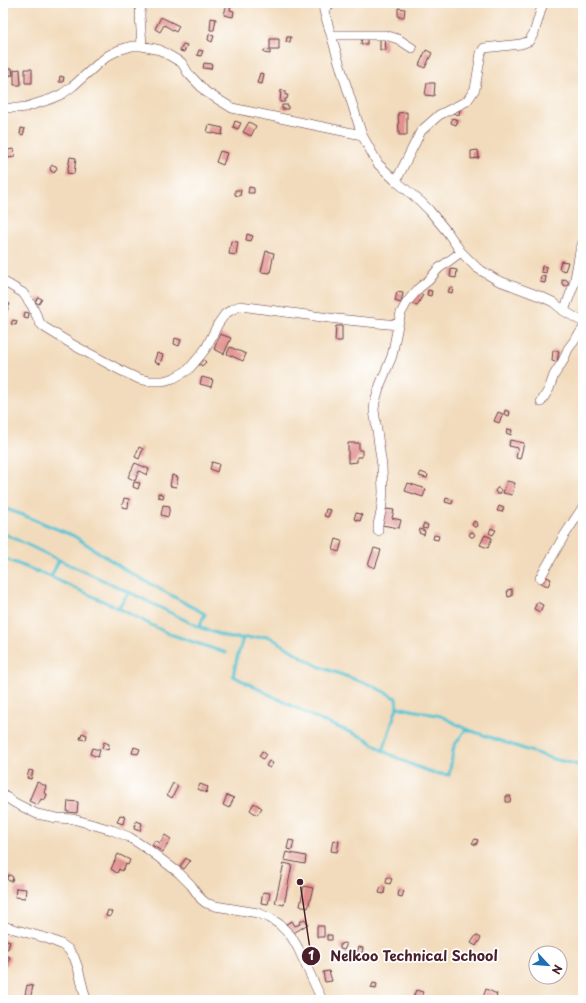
<svg xmlns="http://www.w3.org/2000/svg" width="586" height="1003" font-family="'Playpen Sans',sans-serif">
<rect width="100%" height="100%" fill="#fff"/>
<filter id="ink" filterUnits="userSpaceOnUse"><feTurbulence type="fractalNoise" baseFrequency=".025" numOctaves="2"/><feDisplacementMap in="SourceGraphic" scale="8" xChannelSelector="R" yChannelSelector="G"/><feConvolveMatrix kernelMatrix="1 2 1 2 8 2 1 2 1" color-interpolation-filters="sRGB"/></filter>
<filter id="wash" filterUnits="userSpaceOnUse"><feTurbulence type="fractalNoise" baseFrequency=".012" numOctaves="4" result="noise"/><feDisplacementMap in="SourceGraphic" scale="16" xChannelSelector="R" yChannelSelector="G"/><feGaussianBlur stdDeviation="0.9" result="paint"/><feColorMatrix in="noise" values="0 0 0 0 0 0 0 0 0 0 0 0 0 0 0 0 0 1.4 0 .05"/><feComposite in="paint" operator="in"/></filter>
<g filter="url(#wash)">
<rect width="100%" height="100%" fill="#f2dbbc"/>
<g fill="none" stroke-linecap="round" stroke-linejoin="round">
<!-- stream -->
<path stroke="#5ac5d4" stroke-width="3" d="M 3,508 L 23,515 L 74,536 L 127,571 L 205,614 L 199,627
M 3,533 L 59,560 L 129,592 L 199,627 L 230,638 L 250,638 L 268,636 L 307,660 L 320,667 L 371,685 L 396,698 L 397,707
M 3,558 L 51,577 L 118,608 L 167,633 L 226,653
M 51,577 L 59,560
M 118,608 L 129,592
M 243,638 L 237,658 L 233,676 L 320,720 L 365,738 L 383,751 L 410,764 L 433,773 L 449,775 L 454,746 L 466,729 L 553,759 L 583,766
M 383,751 L 397,707 L 441,716 L 466,729"/>
</g>
<g id="blocks">
<!-- building -->
<path fill="#e29190" d="M 227,3 L 232,3 L 230,10 L 234,11 L 233,17 L 224,15 Z
M 398,8 L 405,9 L 404,17 L 398,17 Z
M 161,17 L 179,26 L 176,32 L 164,25 L 160,32 L 155,29 Z
M 211,18 L 216,19 L 214,30 L 210,30 Z
M 209,34 L 214,36 L 212,42 L 208,40 Z
M 287,37 L 291,37 L 290,42 L 286,42 Z
M 362,38 L 367,38 L 367,44 L 361,44 Z
M 380,38 L 385,38 L 386,50 L 380,50 Z
M 270,39 L 279,39 L 279,50 L 270,50 Z
M 183,44 L 187,45 L 184,52 L 180,51 Z
M 199,50 L 203,51 L 201,56 L 197,55 Z
M 264,50 L 270,51 L 270,54 L 264,53 Z
M 426,50 L 432,53 L 425,68 L 419,65 Z
M 204,63 L 212,64 L 211,69 L 203,68 Z
M 12,68 L 13,75 L 3,76 L 3,69 Z
M 20,69 L 21,85 L 14,85 L 14,70 Z
M 25,69 L 32,69 L 32,83 L 25,83 Z
M 260,73 L 264,74 L 262,84 L 257,83 Z
M 60,76 L 64,77 L 63,82 L 59,82 Z
M 427,83 L 435,83 L 434,96 L 425,95 Z
M 281,90 L 285,91 L 285,95 L 288,95 L 287,99 L 285,99 L 285,102 L 280,102 Z
M 282,105 L 288,105 L 288,109 L 282,109 Z
M 455,108 L 460,109 L 459,115 L 453,113 Z
M 407,112 L 407,135 L 399,135 L 398,113 Z
M 452,118 L 458,120 L 456,125 L 451,123 Z
M 235,121 L 241,123 L 238,129 L 233,127 Z
M 249,122 L 256,126 L 251,136 L 243,132 Z
M 209,125 L 223,128 L 222,135 L 207,132 Z
M 21,128 L 25,129 L 23,135 L 20,134 Z
M 14,149 L 15,157 L 8,158 L 7,150 Z
M 478,150 L 479,158 L 471,159 L 471,151 Z
M 220,151 L 227,153 L 223,165 L 216,162 Z
M 70,157 L 76,158 L 74,174 L 67,173 Z
M 52,165 L 56,166 L 57,168 L 54,173 L 51,171 L 50,168 Z
M 249,187 L 254,188 L 254,193 L 248,193 Z
M 235,190 L 241,190 L 240,196 L 235,195 Z
M 247,234 L 253,236 L 251,241 L 246,240 Z
M 231,241 L 238,242 L 236,255 L 229,254 Z
M 266,251 L 274,253 L 270,273 L 261,272 Z
M 561,261 L 568,262 L 565,271 L 559,269 Z
M 542,266 L 547,267 L 546,273 L 541,272 Z
M 451,269 L 457,270 L 456,278 L 450,277 Z
M 541,276 L 546,277 L 545,283 L 540,282 Z
M 565,279 L 568,281 L 568,285 L 565,286 L 562,284 L 562,280 Z
M 450,287 L 453,288 L 452,293 L 448,292 Z
M 428,290 L 432,291 L 431,296 L 427,295 Z
M 397,292 L 403,293 L 401,303 L 395,301 Z
M 417,292 L 423,295 L 417,306 L 411,303 Z
M 38,297 L 42,299 L 39,304 L 35,302 Z
M 3,301 L 10,304 L 6,313 L 3,312 Z
M 25,312 L 29,313 L 28,319 L 24,318 Z
M 13,320 L 17,321 L 16,325 L 11,324 Z
M 336,326 L 342,326 L 342,341 L 335,341 Z
M 220,334 L 231,338 L 224,354 L 214,349 Z
M 175,338 L 181,340 L 179,346 L 174,344 Z
M 230,347 L 246,354 L 243,361 L 227,354 Z
M 553,350 L 559,351 L 557,362 L 552,361 Z
M 157,353 L 163,355 L 160,364 L 154,362 Z
M 202,358 L 206,362 L 202,366 L 197,362 Z
M 202,377 L 213,380 L 211,387 L 200,384 Z
M 505,410 L 510,412 L 509,416 L 504,414 Z
M 498,412 L 503,414 L 499,423 L 494,421 Z
M 508,429 L 512,430 L 511,435 L 506,433 Z
M 510,440 L 524,443 L 520,459 L 516,458 L 518,448 L 509,446 Z
M 348,443 L 359,443 L 359,450 L 362,450 L 362,457 L 357,457 L 357,462 L 348,463 Z
M 139,447 L 143,449 L 139,459 L 135,457 Z
M 212,462 L 219,464 L 217,472 L 210,469 Z
M 135,463 L 149,469 L 147,475 L 139,471 L 135,481 L 128,477 Z
M 421,472 L 428,475 L 427,478 L 419,476 Z
M 172,475 L 178,477 L 176,487 L 170,486 Z
M 507,481 L 515,483 L 512,495 L 503,493 Z
M 134,482 L 140,483 L 138,489 L 133,487 Z
M 408,483 L 426,489 L 423,497 L 405,491 Z
M 497,488 L 499,488 L 501,491 L 500,494 L 497,494 L 495,491 Z
M 158,493 L 164,495 L 163,498 L 158,497 Z
M 124,498 L 129,499 L 128,508 L 122,507 Z
M 446,498 L 453,500 L 452,504 L 445,502 Z
M 163,505 L 170,506 L 168,517 L 161,515 Z
M 499,506 L 504,508 L 502,512 L 497,511 Z
M 326,509 L 331,510 L 328,517 L 324,516 Z
M 386,509 L 394,510 L 392,518 L 401,520 L 399,528 L 382,525 Z
M 356,513 L 362,515 L 360,521 L 354,519 Z
M 474,521 L 476,522 L 478,525 L 477,527 L 474,527 L 472,525 Z
M 424,523 L 428,525 L 427,529 L 422,528 Z
M 491,528 L 496,530 L 493,535 L 489,533 Z
M 420,529 L 425,531 L 424,535 L 419,533 Z
M 471,532 L 473,532 L 475,535 L 473,537 L 471,537 L 469,535 Z
M 434,535 L 439,536 L 438,540 L 433,539 Z
M 485,535 L 492,538 L 488,548 L 480,545 Z
M 336,539 L 342,541 L 339,552 L 333,550 Z
M 374,548 L 381,550 L 375,568 L 368,565 Z
M 544,576 L 551,579 L 548,586 L 540,583 Z
M 512,589 L 512,596 L 508,597 L 507,590 Z
M 537,602 L 543,605 L 540,612 L 534,609 Z
M 82,733 L 87,735 L 86,740 L 80,739 Z
M 104,742 L 109,744 L 108,750 L 102,748 Z
M 134,747 L 140,749 L 138,754 L 132,753 Z
M 92,748 L 100,750 L 98,757 L 90,754 Z
M 262,751 L 266,754 L 263,759 L 259,756 Z
M 269,761 L 273,763 L 270,768 L 266,766 Z
M 29,770 L 33,771 L 31,779 L 27,778 Z
M 37,782 L 46,786 L 44,793 L 47,794 L 45,800 L 41,799 L 38,805 L 29,801 Z
M 173,783 L 178,786 L 172,798 L 167,795 Z
M 200,784 L 208,787 L 206,793 L 198,789 Z
M 227,795 L 234,798 L 229,808 L 223,805 Z
M 506,796 L 511,796 L 510,802 L 506,802 Z
M 68,801 L 78,802 L 77,813 L 67,812 Z
M 254,803 L 262,808 L 257,815 L 250,810 Z
M 120,815 L 125,816 L 123,824 L 117,822 Z
M 136,821 L 142,823 L 140,831 L 134,829 Z
M 165,835 L 171,839 L 163,852 L 152,845 L 155,840 L 160,843 Z
M 475,839 L 478,840 L 476,845 L 472,843 Z
M 289,840 L 294,841 L 292,850 L 287,849 Z
M 333,840 L 339,841 L 337,852 L 331,851 Z
M 286,852 L 306,856 L 305,864 L 284,860 Z
M 118,854 L 130,860 L 128,865 L 126,864 L 122,871 L 119,869 L 117,873 L 111,869 Z
M 186,858 L 190,861 L 184,869 L 180,866 Z
M 284,863 L 292,865 L 284,905 L 275,903 Z
M 10,875 L 13,877 L 12,881 L 9,881 L 7,879 L 7,876 Z
M 387,877 L 392,879 L 390,884 L 386,883 Z
M 304,886 L 313,888 L 308,908 L 300,906 Z
M 381,887 L 385,888 L 384,894 L 379,893 Z
M 16,888 L 26,889 L 25,898 L 15,897 Z
M 399,890 L 404,891 L 402,897 L 398,896 Z
M 263,892 L 270,893 L 268,904 L 261,903 Z
M 108,910 L 112,912 L 110,917 L 106,916 Z
M 305,919 L 308,924 L 292,934 L 286,924 L 292,921 L 295,926 L 300,924 L 299,922 Z
M 317,926 L 324,926 L 324,937 L 317,937 Z
M 327,935 L 332,935 L 332,940 L 327,940 Z
M 476,935 L 481,938 L 476,946 L 471,943 Z
M 3,939 L 10,941 L 8,949 L 3,948 Z
M 344,943 L 346,944 L 346,946 L 344,950 L 340,949 L 340,944 Z
M 359,947 L 363,948 L 362,953 L 357,952 Z
M 3,954 L 10,957 L 7,966 L 3,964 Z
M 329,971 L 332,981 L 325,982 L 323,972 Z
M 373,983 L 377,984 L 376,989 L 371,988 Z
M 27,985 L 33,986 L 30,1000 L 24,1000 Z
M 486,989 L 497,994 L 495,1000 L 490,1000 L 483,997 Z
M 416,990 L 423,992 L 420,1000 L 412,1000 Z"/>
</g>
</g>
<g filter="url(#ink)">
<use href="#blocks" fill-opacity="0" stroke="#633b41" stroke-width="1"/>
<g fill="none" stroke-linecap="round" stroke-linejoin="round">
<!-- service casing -->
<g stroke="#633b41" stroke-width="6">
<path id="service" d="M 324,11 L 336,3"/>
</g>
<!-- minor casing -->
<g stroke="#633b41" stroke-width="10">
<path id="minor" d="M 141,3 L 140,15 L 142,46
M 323,3 L 324,11 L 342,72 L 362,135 L 378,164 L 396,181 L 421,202 L 429,210 L 448,233 L 461,252 L 477,268 L 497,280 L 542,297 L 553,302 L 564,311 L 583,322
M 331,35 L 385,35 L 398,39 L 412,48
M 3,108 L 18,108 L 26,107 L 51,99 L 62,94 L 73,86 L 100,62 L 109,55 L 119,50 L 132,46 L 142,46 L 160,50 L 182,63 L 188,73 L 206,92 L 232,108 L 362,135
M 396,181 L 421,131 L 439,115 L 467,101 L 475,89 L 481,53 L 484,48 L 521,44 L 529,41 L 534,33 L 543,3
M 3,281 L 23,293 L 32,306 L 40,323 L 44,327 L 75,346 L 122,371 L 139,379 L 149,381 L 163,381 L 174,378 L 188,370 L 200,356 L 206,348 L 218,324 L 225,314 L 233,309 L 240,306 L 337,319 L 398,325 L 401,313 L 407,302 L 419,288 L 429,280 L 438,269 L 461,252
M 564,311 L 574,284 L 580,251 L 583,242
M 541,402 L 549,389 L 554,375 L 563,361 L 568,349 L 583,329
M 378,531 L 378,524 L 381,512 L 383,493 L 382,466 L 374,410 L 375,402 L 380,385 L 392,356 L 398,325
M 540,578 L 564,536 L 583,507
M 3,795 L 15,803 L 37,814 L 57,818 L 73,819 L 112,830 L 129,837 L 149,850 L 179,873 L 191,885 L 201,899 L 206,903 L 215,906 L 258,913 L 270,918 L 279,924 L 291,936 L 298,948 L 322,1000
M 3,926 L 46,938 L 61,944 L 68,949 L 74,957 L 78,968 L 86,1000"/>
</g>
<!-- service -->
<use href="#service" stroke="#fff" stroke-width="4.5"/>
<!-- minor -->
<use href="#minor" stroke="#fff" stroke-width="9"/>
</g>
</g>
<!-- callouts -->
<path fill="none" stroke="#4a1f2b" stroke-width="1.5" d="M300 882L311 956"/>
<g fill="#4a1f2b" stroke="#fff" stroke-width="1.5">
<circle cx="300" cy="882" r="4"/>
<circle cx="311" cy="956" r="10"/>
</g>
<g font-size="12" text-anchor="middle" font-weight="bold" fill="#fff">
<text x="311" y="960">1</text>
</g>
<g font-size="14" text-anchor="middle" font-weight="bold" fill="#4a1f2b" stroke="#fff" stroke-width="3.5" stroke-linejoin="round" paint-order="stroke">
<text x="414" y="961">Nelkoo Technical School</text>
</g>
<!-- margin -->
<rect width="586" height="1003" fill="none" stroke="#fff" stroke-width="16"/>
<!-- north arrow -->
<g transform="translate(548 965) rotate(116)"><circle r="19" fill="#ffffff" stroke="#b7a5aa"/>
<path d="M0-3L7 15L0 10L-7 15Z" fill="#1f6fb2"/>
<text y="-6" font-size="11" font-weight="bold" text-anchor="middle" fill="#4a1f2b">N</text>
</g>
</svg>
